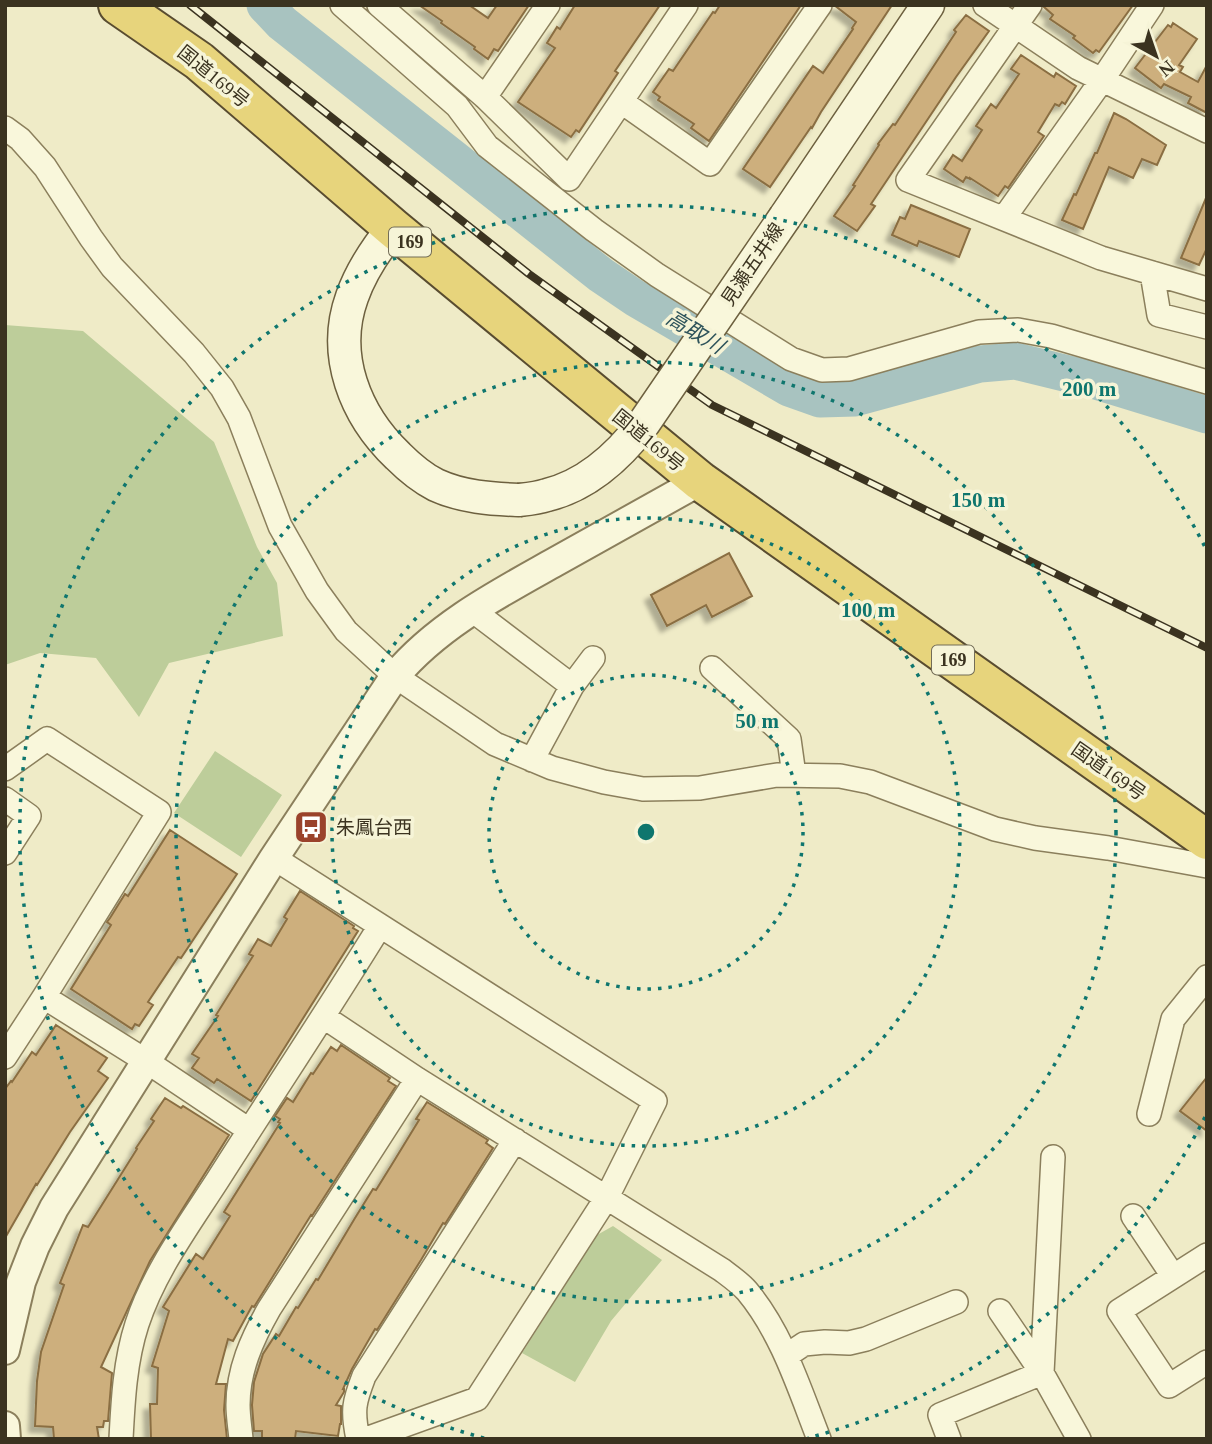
<svg xmlns="http://www.w3.org/2000/svg" width="1212" height="1444" font-family="'Times New Roman','Noto Sans JP',serif">
<defs>
<filter id="shadow"><feDropShadow dx="-6" dy="6" stdDeviation="2" flood-color="#0004"/></filter>
</defs>
<rect width="100%" height="100%" fill="#efebc7"/>
<!-- green -->
<path fill="#bdcd9a" d="M 5,325 L 83,331 L 214,442 L 257,547 L 277,583 L 283,636 L 169,663 L 139,717 L 96,658 L 40,653 L 5,665 Z
M 215,751 L 282,795 L 241,857 L 174,813 Z
M 613,1226 L 662,1260 L 611,1321 L 575,1382 L 522,1353 L 597,1235 Z"/>
<g fill="none" stroke-linecap="round" stroke-linejoin="round">
<!-- river -->
<path stroke="#a8c3c0" stroke-width="37" d="M 265,5 L 282,23 L 601,275 L 635,298 L 789,388 L 820,399 L 855,398 L 980,364 L 1015,361 L 1093,380 L 1207,415"/>
</g>
<!-- building -->
<path fill="#cdaf7d" stroke="#8a6e42" stroke-width="2" filter="url(#shadow)" d="M 419,5 L 469,5 L 488,18 L 497,5 L 529,5 L 498,51 L 494,49 L 488,59 L 474,49 L 475,47 L 441,23 L 442,21 Z
M 575,5 L 660,5 L 615,71 L 618,73 L 579,132 L 576,130 L 571,137 L 518,102 L 555,48 L 547,43 L 557,27 L 560,29 Z
M 720,5 L 801,5 L 709,141 L 691,128 L 694,124 L 658,100 L 660,97 L 653,92 L 669,69 L 673,71 L 713,12 L 715,13 Z
M 834,5 L 892,5 L 821,112 L 812,128 L 811,127 L 770,187 L 743,169 L 813,66 L 823,73 L 853,29 L 852,28 L 856,22 Z
M 1044,5 L 1133,5 L 1099,52 L 1096,50 L 1093,53 L 1073,38 L 1075,36 L 1050,19 L 1053,15 L 1044,7 Z
M 966,15 L 989,31 L 956,77 L 871,204 L 875,206 L 857,231 L 834,216 L 855,186 L 853,185 L 879,145 L 878,144 L 893,124 L 895,125 L 956,32 L 954,30 Z
M 1173,23 L 1197,39 L 1179,65 L 1183,67 L 1180,72 L 1198,82 L 1207,65 L 1207,113 L 1188,103 L 1191,97 L 1164,84 L 1161,88 L 1135,68 L 1168,25 L 1171,27 Z
M 1021,55 L 1054,77 L 1056,73 L 1076,86 L 1065,104 L 1062,102 L 1059,106 L 1055,104 L 1038,132 L 1044,136 L 1008,188 L 1005,186 L 998,196 L 970,178 L 970,179 L 966,177 L 963,182 L 944,169 L 953,155 L 962,161 L 982,130 L 976,126 L 991,104 L 996,108 L 1019,74 L 1011,69 Z
M 1114,113 L 1126,119 L 1166,145 L 1157,165 L 1142,159 L 1133,178 L 1109,167 L 1083,229 L 1062,220 L 1074,194 L 1076,195 L 1095,153 L 1097,153 Z
M 1206,198 L 1207,248 L 1199,265 L 1181,258 Z
M 911,205 L 970,229 L 959,257 L 919,241 L 917,246 L 892,235 L 900,217 L 905,219 Z
M 729,553 L 752,596 L 712,617 L 706,605 L 667,626 L 651,595 Z
M 170,830 L 237,874 L 181,958 L 178,957 L 148,1002 L 153,1005 L 139,1026 L 135,1024 L 132,1029 L 71,989 L 111,925 L 107,922 L 110,918 L 125,894 L 128,896 Z
M 300,891 L 354,926 L 353,928 L 358,931 L 251,1101 L 217,1079 L 214,1083 L 192,1068 L 199,1058 L 192,1054 L 218,1016 L 216,1015 L 253,956 L 249,954 L 258,939 L 271,946 L 287,919 L 284,917 Z
M 56,1025 L 107,1058 L 98,1071 L 108,1078 L 70,1132 L 37,1185 L 36,1184 L 5,1238 L 5,1089 L 11,1081 L 12,1082 L 32,1052 L 36,1055 Z
M 341,1045 L 390,1078 L 388,1081 L 396,1086 L 312,1216 L 311,1215 L 254,1307 L 252,1306 L 233,1341 L 228,1339 L 216,1384 L 226,1384 L 224,1410 L 227,1439 L 151,1439 L 150,1404 L 157,1404 L 158,1368 L 152,1366 L 169,1311 L 163,1307 L 196,1254 L 203,1259 L 230,1216 L 224,1212 L 280,1123 L 278,1122 L 280,1119 L 275,1116 L 287,1098 L 293,1102 L 311,1073 L 313,1074 L 331,1047 L 337,1051 Z
M 1207,1077 L 1207,1131 L 1180,1111 Z
M 165,1098 L 181,1108 L 183,1106 L 229,1135 L 150,1261 L 101,1367 L 112,1373 L 108,1421 L 104,1421 L 103,1427 L 97,1427 L 99,1439 L 54,1439 L 53,1427 L 35,1426 L 37,1381 L 41,1352 L 64,1285 L 60,1283 L 83,1225 L 88,1227 L 137,1149 L 136,1148 L 154,1121 L 151,1119 Z
M 427,1102 L 488,1140 L 486,1143 L 493,1148 L 445,1224 L 443,1223 L 421,1260 L 377,1330 L 375,1329 L 352,1369 L 343,1389 L 344,1389 L 344,1392 L 336,1405 L 341,1406 L 341,1424 L 340,1424 L 338,1436 L 296,1431 L 295,1439 L 262,1439 L 262,1431 L 254,1431 L 252,1405 L 254,1382 L 263,1354 L 276,1334 L 279,1336 L 296,1307 L 298,1308 L 316,1279 L 318,1280 L 355,1218 L 373,1189 L 376,1190 L 394,1161 L 419,1120 L 416,1119 Z"/>
<g fill="none" stroke-linecap="round" stroke-linejoin="round">
<!-- minor casing -->
<g stroke="#8b7f5c" stroke-width="26">
<path id="minor" d="M 342,5 L 457,106 L 487,146 L 594,230 L 657,275 L 791,359 L 822,370 L 849,369 L 979,332 L 1018,330 L 1051,336 L 1207,382
M 379,5 L 485,97 L 569,179 L 686,5
M 985,5 L 1078,68 L 1207,131
M 1030,5 L 908,180 L 1101,258 L 1207,289
M 485,97 L 548,5
M 622,102 L 710,164 L 820,5
M 5,128 L 20,139 L 45,167 L 91,238 L 112,267 L 194,353 L 222,388 L 239,418 L 280,526 L 317,591 L 346,631 L 395,676 L 495,744 L 552,768 L 604,782 L 643,789 L 700,788 L 777,775 L 840,776 L 870,782 L 995,829 L 1035,838 L 1108,848 L 1207,866
M 1004,218 L 1102,80 L 1152,5
M 1152,273 L 1159,315 L 1207,327
M 472,610 L 572,686
M 712,668 L 789,739 L 794,775
M 532,760 L 572,686 L 593,658
M 5,769 L 47,739 L 159,812 L 44,997 L 5,1057
M 5,799 L 29,816 L 5,853
M 274,858 L 655,1101 L 607,1197 L 477,1399 L 366,1439
M 44,997 L 146,1061 L 249,1130
M 324,1017 L 417,1079 L 722,1270 C 730,1276 740,1283 747,1291 C 782,1333 799,1388 819,1439
M 1149,1114 L 1173,1019 L 1207,977
M 1053,1157 L 1042,1373 L 1079,1439
M 1133,1216 L 1173,1276
M 1207,1255 L 1119,1311 L 1169,1386 L 1207,1362
M 786,1356 L 804,1344 L 825,1342 L 849,1343 L 866,1339 L 956,1302
M 121,1439 C 123,1400 125,1361 137,1324 C 154,1272 188,1226 217,1181 C 271,1096 327,1012 380,926
M 241,1439 C 240,1428 238,1416 238,1405 C 238,1370 252,1339 269,1309 L 417,1079
M 358,1439 C 352,1410 354,1402 364,1376 L 515,1140
M 949,1439 L 940,1415 L 1042,1373 L 1000,1311"/>
</g>
<!-- tertiary casing -->
<g stroke="#8b7f5c" stroke-width="32">
<path id="tertiary" d="M 5,1350 L 21,1282 L 35,1246 L 54,1208 L 274,858 L 395,676 C 438,625 498,594 555,562 C 603,535 652,508 700,481
M 5,1426 L 6,1439"/>
</g>
<!-- secondary casing -->
<g stroke="#6d603f" stroke-width="35">
<path id="secondary" d="M 785,217 L 928,5
M 393,228 C 376,249 361,271 352,297 C 331,355 355,415 398,456 C 409,467 422,478 436,485 C 462,497 491,499 519,500"/>
</g>
<!-- trunk casing -->
<g stroke="#594c30" stroke-width="42">
<path id="trunk" d="M 118,5 L 199,61 L 393,228 L 700,481 L 1207,840"/>
</g>
<!-- minor -->
<use href="#minor" stroke="#f9f7db" stroke-width="23"/>
<!-- tertiary -->
<use href="#tertiary" stroke="#f9f7db" stroke-width="28"/>
<!-- secondary -->
<use href="#secondary" stroke="#f9f7db" stroke-width="32"/>
<!-- trunk -->
<use href="#trunk" stroke="#e7d47c" stroke-width="38"/>
<!-- rail casing -->
<g stroke="#3b3320" stroke-width="8">
<path id="rail" d="M 190,5 L 529,274 L 712,405 L 1207,648"/>
</g>
<!-- rail -->
<use href="#rail" stroke="#f6f4d7" stroke-width="5" stroke-dasharray="16" stroke-linecap="butt"/>
<!-- secondary-bridge casing -->
<g stroke="#6d603f" stroke-width="35" stroke-linecap="butt">
<path id="secondary-bridge" d="M 519,500 C 528,499 538,498 547,495 C 588,485 619,456 644,423 L 785,217"/>
</g>
<!-- secondary-bridge -->
<use href="#secondary-bridge" stroke="#f9f7db" stroke-width="32"/>
</g>
<!-- distance rings -->
<g fill="none" stroke="#0f766e" stroke-width="3.5" stroke-dasharray="3.5 7">
<circle cx="646" cy="832" r="157"/>
<circle cx="646" cy="832" r="314"/>
<circle cx="646" cy="832" r="470"/>
<path d="M1205 1117A627 627 0 0 1 808 1438M484 1438A627 627 0 1 1 1205 547"/>
</g>
<!-- icons -->
<defs>
<g id="bus-square" transform="scale(1.75)"><rect x="-9" y="-9" width="18" height="18" rx="4" fill="#9a422b" stroke="#f6f4d7"/><path d="M-5-6H5V4H4V6H2V4H-2V6H-4V4H-5ZM-3.5-4V0h7V-4ZM-3.5 1.2v1.5H-2V1.2ZM2 1.2v1.5H3.5V1.2Z" fill="#fff"/></g>
</defs>
<g fill-rule="evenodd">
<use href="#bus-square" x="311" y="827"/>
</g>
<g text-anchor="middle" stroke-width="7" stroke-linejoin="round" paint-order="stroke">
<!-- shield labels -->
<g fill="#f6f4d7" stroke="#736d57" stroke-width="2">
<rect x="389" y="227.5" width="42" height="29" rx="5"/>
<rect x="932" y="645.5" width="42" height="29" rx="5"/>
</g>
<g font-size="18" font-weight="bold" fill="#3b3320">
<text x="410" y="248">169</text>
<text x="953" y="666">169</text>
</g>
<!-- street labels -->
<g font-size="19" fill="#3b3320" stroke="#f6f4d7">
<text transform="translate(214 76) rotate(39)" y="7">国道169号</text>
<text transform="translate(752 264) rotate(-56)" y="7">見瀬五井線</text>
<text transform="translate(649 440) rotate(39)" y="7">国道169号</text>
<text transform="translate(1109 771) rotate(35)" y="7">国道169号</text>
</g>
<!-- poi labels -->
<g font-size="19" fill="#3b3320" stroke="#f6f4d7" text-anchor="start">
<text x="336" y="834">朱鳳台西</text>
</g>
<!-- water labels -->
<g font-size="21" font-style="italic" fill="#2f545b" stroke="#f6f4d7">
<text transform="translate(695 332) rotate(31)" y="7">高取川</text>
</g>
</g>
<circle cx="646" cy="832" r="10" fill="#0f766e" stroke="#f6f4d7" stroke-width="3.5"/>
<g font-size="21" text-anchor="middle" font-weight="bold" fill="#0f766e" stroke="#f6f4d7" stroke-width="7" stroke-linejoin="round" paint-order="stroke">
<text x="1089" y="396">200 m</text>
<text x="978" y="507">150 m</text>
<text x="868" y="617">100 m</text>
<text x="757" y="728">50 m</text>
</g>
<!-- border -->
<rect width="1212" height="1444" fill="none" stroke="#3b3320" stroke-width="14"/>
<!-- north arrow -->
<g transform="translate(1156 56) rotate(140)" stroke="#f6f4d7" stroke-width="5" paint-order="stroke">
<path d="M0-5L12 26L0 18L-12 26Z" fill="#3b3320"/>
<text y="-10" font-size="19" font-weight="bold" text-anchor="middle" fill="#3b3320">N</text>
</g>
</svg>
